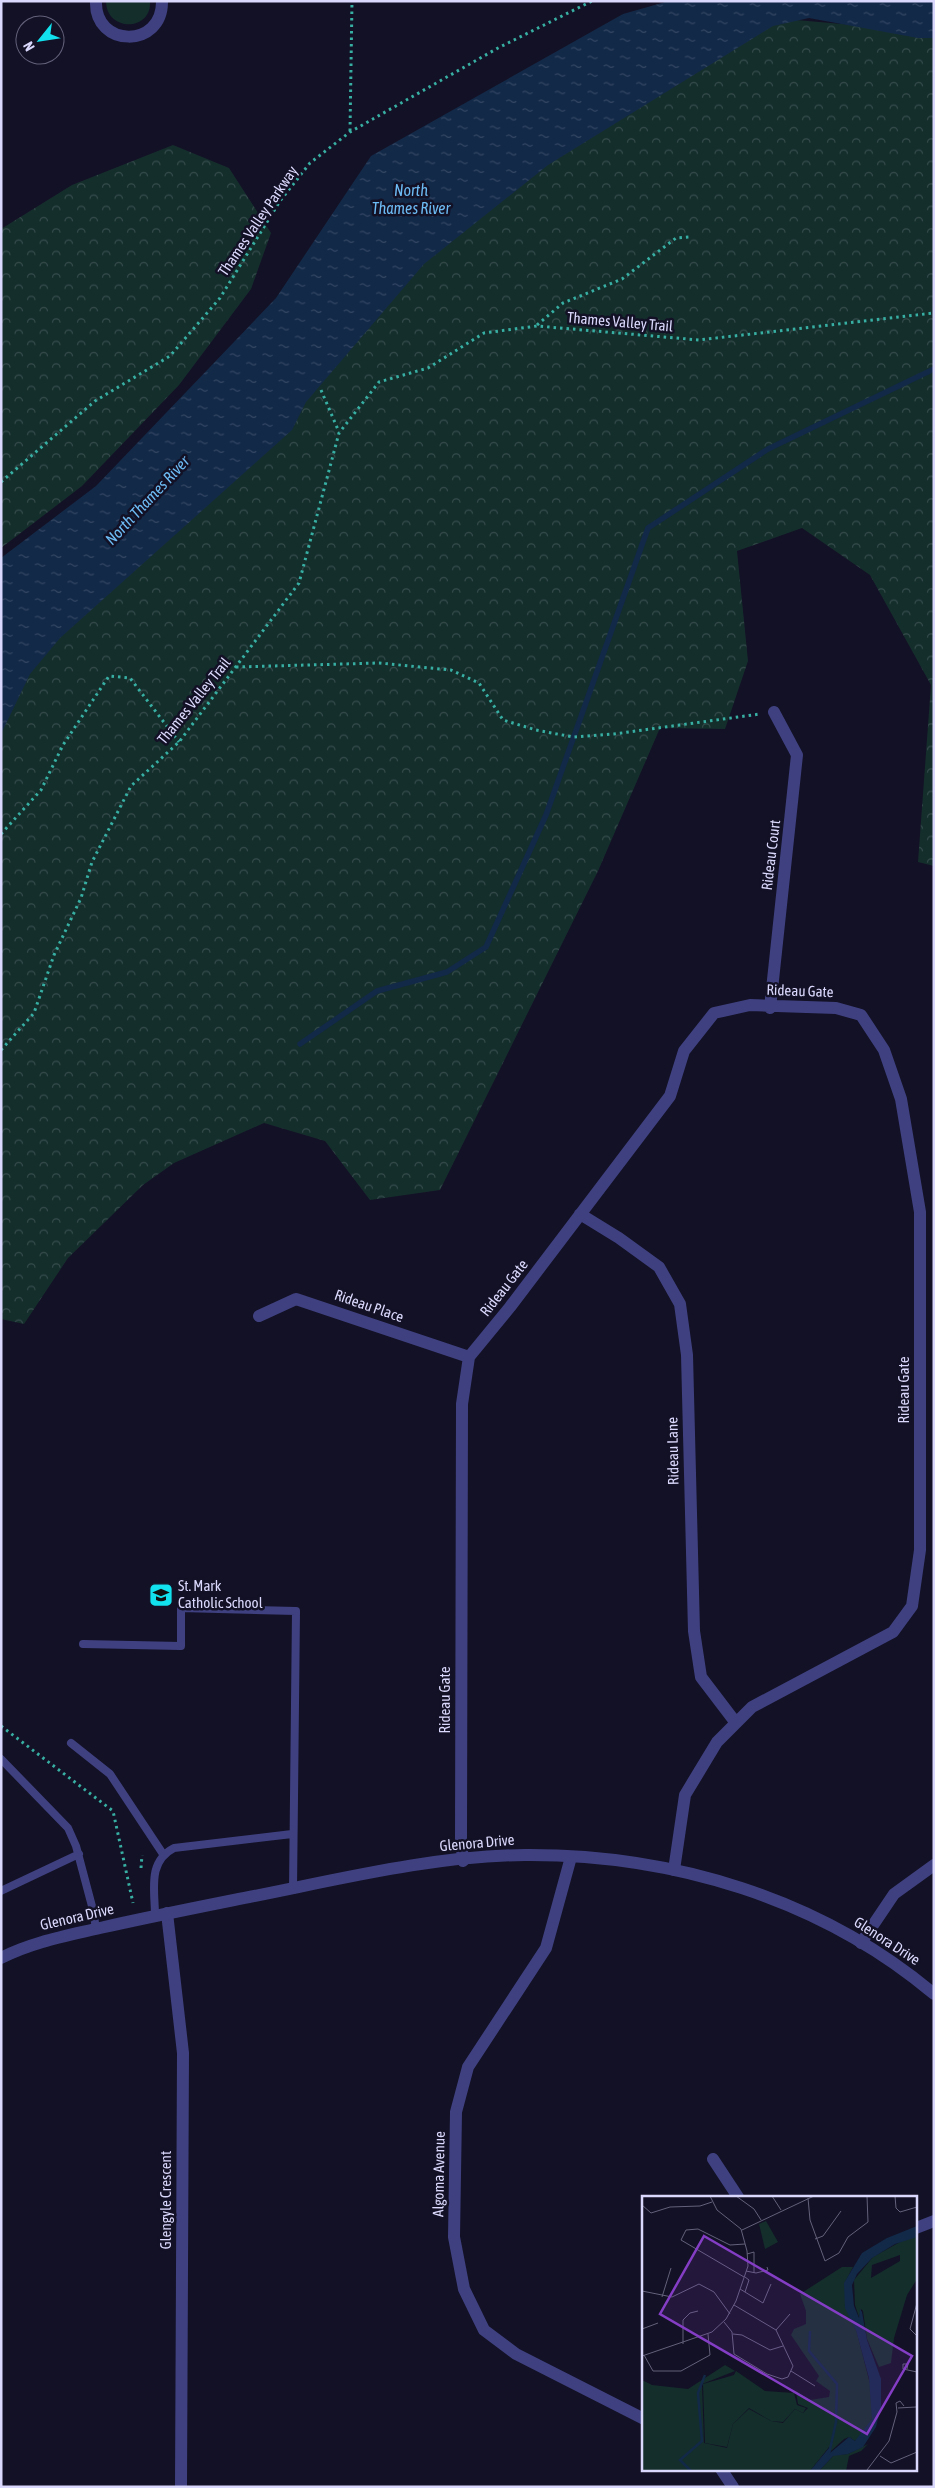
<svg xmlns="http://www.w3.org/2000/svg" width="935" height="2488" font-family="'Asap Condensed',sans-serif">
<defs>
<pattern id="forest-crowns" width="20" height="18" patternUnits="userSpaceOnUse" patternTransform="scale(1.25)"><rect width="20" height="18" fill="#142e2c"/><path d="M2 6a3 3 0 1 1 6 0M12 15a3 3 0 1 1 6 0" fill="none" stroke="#364c4c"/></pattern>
<pattern id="water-ripples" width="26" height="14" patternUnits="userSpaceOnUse" patternTransform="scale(1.25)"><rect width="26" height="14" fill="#122948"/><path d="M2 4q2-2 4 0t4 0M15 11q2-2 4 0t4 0" fill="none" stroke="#344763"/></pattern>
</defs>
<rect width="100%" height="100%" fill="#131125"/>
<!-- green -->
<path fill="#142e2c" d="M 106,1 L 150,1 C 152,32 106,32 106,1 Z"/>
<!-- forest -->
<path fill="url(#forest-crowns)" d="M 796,20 L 934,32 L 934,866 L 918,862 L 931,685 L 870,575 L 802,528 L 737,551 L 748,661 L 725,729 L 660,728 L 598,871 L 440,1190 L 370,1200 L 325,1141 L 264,1123 L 174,1163 L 143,1185 L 68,1258 L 24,1324 L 1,1319 L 1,714 L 20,675 L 413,267 L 536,167 L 760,28 Z
M 173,145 L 229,168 L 271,233 L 251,289 L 179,385 L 82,486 L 1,548 L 1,229 L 72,185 Z"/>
<!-- water -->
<path fill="url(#water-ripples)" d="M 669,1 L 934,1 L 934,38 L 918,38 L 809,18 L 773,26 L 548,165 L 424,264 L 306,402 L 292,430 L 60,638 L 30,674 L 1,734 L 1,558 L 96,486 L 276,298 L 371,156 L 623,14 Z"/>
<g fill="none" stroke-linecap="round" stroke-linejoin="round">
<!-- stream -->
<path stroke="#122948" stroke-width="5.5" d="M 300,1044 L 377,991 L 447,972 L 486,947 L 546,815 L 648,528 L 768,449 L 934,369"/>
<!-- path -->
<path stroke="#38afa3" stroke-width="3" stroke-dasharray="2.5 4" stroke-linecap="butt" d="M 350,131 L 352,1
M 537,325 L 563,303 L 622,279 L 676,238 L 689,237
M 321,390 L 339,432
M 1,482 L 95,401 L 170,356 L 220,298 L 280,201 L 310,163 L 350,132 L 498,48 L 592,1
M 236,667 L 379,663 L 451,670 L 479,683 L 503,720 L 536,730 L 573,737 L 614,734 L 760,714
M 1,834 L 41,790 L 63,745 L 109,676 L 130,678 L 179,742
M 1,1050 L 34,1013 L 54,955 L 81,898 L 92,862 L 131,786 L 179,742 L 299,583 L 339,433 L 379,382 L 428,368 L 484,333 L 537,326 L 699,340 L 934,313
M 1,1726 L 113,1811 L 133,1903
M 141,1868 L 142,1855"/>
<!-- service -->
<path stroke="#3f4080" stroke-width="8" d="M 83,1644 L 181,1646 L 181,1608 L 296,1611 L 293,1890
M 71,1743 L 110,1774 L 163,1854
M 1,1759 L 68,1828 L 76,1846 L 93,1910 L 96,1929
M 1,1891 L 79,1854
M 155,1916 C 155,1890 147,1862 174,1848 L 292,1834"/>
<!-- minor -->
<path stroke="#3f4080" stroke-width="12" d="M 96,1 C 94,48 163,49 162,1
M 770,1008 L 797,755 L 774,712
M 580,1214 L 619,1238 L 659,1267 L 680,1304 L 687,1355 L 694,1631 L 701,1677 L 736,1723
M 259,1316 L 296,1299 L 469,1357
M 571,1857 L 546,1948 L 468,2067 L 456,2112 L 454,2237 L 464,2289 L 484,2330 L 516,2354 L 644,2419
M 463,1861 L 461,1840 L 462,1404 L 469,1357 L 510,1307 L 670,1096 L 684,1051 L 714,1013 L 750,1005 L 836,1008 L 861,1015 L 884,1050 L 901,1099 L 920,1212 L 920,1550 L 912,1606 L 893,1632 L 752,1707 L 717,1742 L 685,1795 L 674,1870
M 167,1913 L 183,2053 L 181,2487
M 861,1943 L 894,1894 L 934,1865
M 713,2159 L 738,2197
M 916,2228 L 934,2221
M 721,2469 L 733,2487"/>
<!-- tertiary -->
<path stroke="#3f4080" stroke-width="12" d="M 1,1958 C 32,1942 66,1936 100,1928 C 144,1918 189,1909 234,1900 C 329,1882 427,1856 525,1855 C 672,1854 820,1898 934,1994"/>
</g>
<!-- icons -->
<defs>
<g id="school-square" transform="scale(1.25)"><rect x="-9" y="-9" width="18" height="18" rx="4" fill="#12e1ee" stroke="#131125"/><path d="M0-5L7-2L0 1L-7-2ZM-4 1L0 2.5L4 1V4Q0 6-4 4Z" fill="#111"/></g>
</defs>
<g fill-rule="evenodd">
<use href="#school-square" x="161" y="1595"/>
</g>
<g text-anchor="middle" stroke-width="5" stroke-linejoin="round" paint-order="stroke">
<!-- street labels -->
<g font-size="15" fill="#dad8fc" stroke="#131125">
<text transform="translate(258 221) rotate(-56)" y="5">Thames Valley Parkway</text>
<text transform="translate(620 322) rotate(5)" y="5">Thames Valley Trail</text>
<text transform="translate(194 701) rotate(-51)" y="5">Thames Valley Trail</text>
<text transform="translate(771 855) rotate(-83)" y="5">Rideau Court</text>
<text transform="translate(800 991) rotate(2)" y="5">Rideau Gate</text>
<text transform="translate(504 1288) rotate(-52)" y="5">Rideau Gate</text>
<text transform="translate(369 1306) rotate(19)" y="5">Rideau Place</text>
<text transform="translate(904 1390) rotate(-90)" y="5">Rideau Gate</text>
<text transform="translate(673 1451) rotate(-91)" y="5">Rideau Lane</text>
<text transform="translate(445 1700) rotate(-90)" y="5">Rideau Gate</text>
<text transform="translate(477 1843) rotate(-5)" y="5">Glenora Drive</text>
<text transform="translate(77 1917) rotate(-13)" y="5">Glenora Drive</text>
<text transform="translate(887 1941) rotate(33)" y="5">Glenora Drive</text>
<text transform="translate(439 2174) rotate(-89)" y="5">Algoma Avenue</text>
<text transform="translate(166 2200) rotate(-90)" y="5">Glengyle Crescent</text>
</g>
<!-- poi labels -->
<g font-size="15" fill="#dad8fc" stroke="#131125" text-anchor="start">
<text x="178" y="1591">St. Mark<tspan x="178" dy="17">Catholic School</tspan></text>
</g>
<!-- water labels -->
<g font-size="16" font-style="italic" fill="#6dbbf4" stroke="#131125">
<text x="411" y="196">North<tspan x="411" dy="18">Thames River</tspan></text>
<text transform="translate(147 500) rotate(-47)" y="6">North Thames River</text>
</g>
</g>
<!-- overview -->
<g transform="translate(642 2196)">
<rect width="275" height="275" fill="#131125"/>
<path d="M 124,25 L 136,46 L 123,53 L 117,28 ZM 94,175 L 123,195 L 152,197 L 155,209 L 164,212 L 161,217 L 153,213 L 141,226 L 129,225 L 107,212 L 91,228 L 85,251 L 63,247 L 61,188 L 92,179 Z" fill="#142e2c"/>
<path d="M 269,40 L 275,40 L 275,83 L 265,99 L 252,142 L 249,167 L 237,171 L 225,143 L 221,115 L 219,113 L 217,121 L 213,109 L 212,84 L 231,61 ZM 258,59 L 258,65 L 229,82 L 230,69 ZM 200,71 L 211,71 L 203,86 L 203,107 L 213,129 L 230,196 L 231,222 L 220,239 L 213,245 L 207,241 L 202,243 L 189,255 L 187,251 L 168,275 L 0,275 L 0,184 L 10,189 L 46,193 L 83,169 L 93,175 L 60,188 L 62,247 L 85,252 L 91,228 L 107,213 L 129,225 L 141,227 L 153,213 L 161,217 L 166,212 L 156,208 L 154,195 L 168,204 L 187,201 L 188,195 L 174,185 L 177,180 L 149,139 L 152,133 L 164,128 L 164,115 L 158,98 ZM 226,248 L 219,255 L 207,260 L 204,275 L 177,275 L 192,259 L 206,258 Z" fill="#142e2c" fill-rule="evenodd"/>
<path d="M 275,30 L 275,41 L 253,48 L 230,62 L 215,78 L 210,89 L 212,110 L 217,122 L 218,113 L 220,116 L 225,144 L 239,183 L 239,211 L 234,231 L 221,251 L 206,258 L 191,260 L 177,275 L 168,275 L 187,252 L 188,257 L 207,241 L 213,245 L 230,223 L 227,182 L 214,134 L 203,112 L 202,87 L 220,57 L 245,42 Z" fill="#122948"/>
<path fill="none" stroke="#122948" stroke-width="2.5" d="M 168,135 L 167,155 L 195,188 L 194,226 L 187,258M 49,275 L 38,264 L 60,245 L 56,197 L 63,179"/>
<path fill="none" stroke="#63617b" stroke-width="1" d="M 94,0 L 112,13 L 119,24M 130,0 L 139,14M 253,0 L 254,12 L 258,16 L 275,11M 166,2 L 168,24 L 183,65 L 197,57 L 206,41 L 226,26 L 225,0M 0,9 L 9,17 L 28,11 L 58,10 L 70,6M 100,34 L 172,0M 173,43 L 181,40 L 199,15M 105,58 L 112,56 L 112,77M 104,75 L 114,77 L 126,74 L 125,71M 102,81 L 39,44 L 44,34 L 56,33 L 88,49 L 103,48M 98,93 L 121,107 L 129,88M 0,95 L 30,101 L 57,88 L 72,96 L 88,118M 103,96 L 107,84 L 103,81M 20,101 L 29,72M 275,107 L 268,133 L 275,140M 82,126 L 90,136 L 92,158 L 125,178 L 140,183 L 146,181 L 151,170 L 134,134 L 92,109M 0,133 L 16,127M 134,134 L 148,118M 91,138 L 100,139 L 128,154 L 141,150M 41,148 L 41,124 L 48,117 L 56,115M 2,159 L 11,175 L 39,175 L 68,159 L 66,138M 0,160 L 70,136 L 84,123 L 94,105 L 106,70 L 105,55 L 99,33 L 75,14 L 68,0M 265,173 L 266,168 L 261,168 L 261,173 L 275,176M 149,175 L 173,190M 275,206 L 275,229M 256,212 L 274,211M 238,260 L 249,267 L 275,256M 225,274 L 247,245 L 255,216 L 254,207 L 258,205 L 262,210"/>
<path fill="#843dc5" fill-opacity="0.15" stroke="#843dc5" stroke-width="2.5" d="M 62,40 L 270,160 L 225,238 L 18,118 Z"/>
<rect width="275" height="275" fill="none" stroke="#dad8fc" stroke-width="2.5"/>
</g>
<!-- border -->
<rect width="935" height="2488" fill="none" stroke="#dad8fc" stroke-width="5"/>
<!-- north arrow -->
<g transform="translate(40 40) rotate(240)"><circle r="24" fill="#131125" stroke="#63617b"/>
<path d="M0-4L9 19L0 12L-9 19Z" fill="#12e1ee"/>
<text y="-8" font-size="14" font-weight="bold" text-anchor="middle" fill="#dad8fc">N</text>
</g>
</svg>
